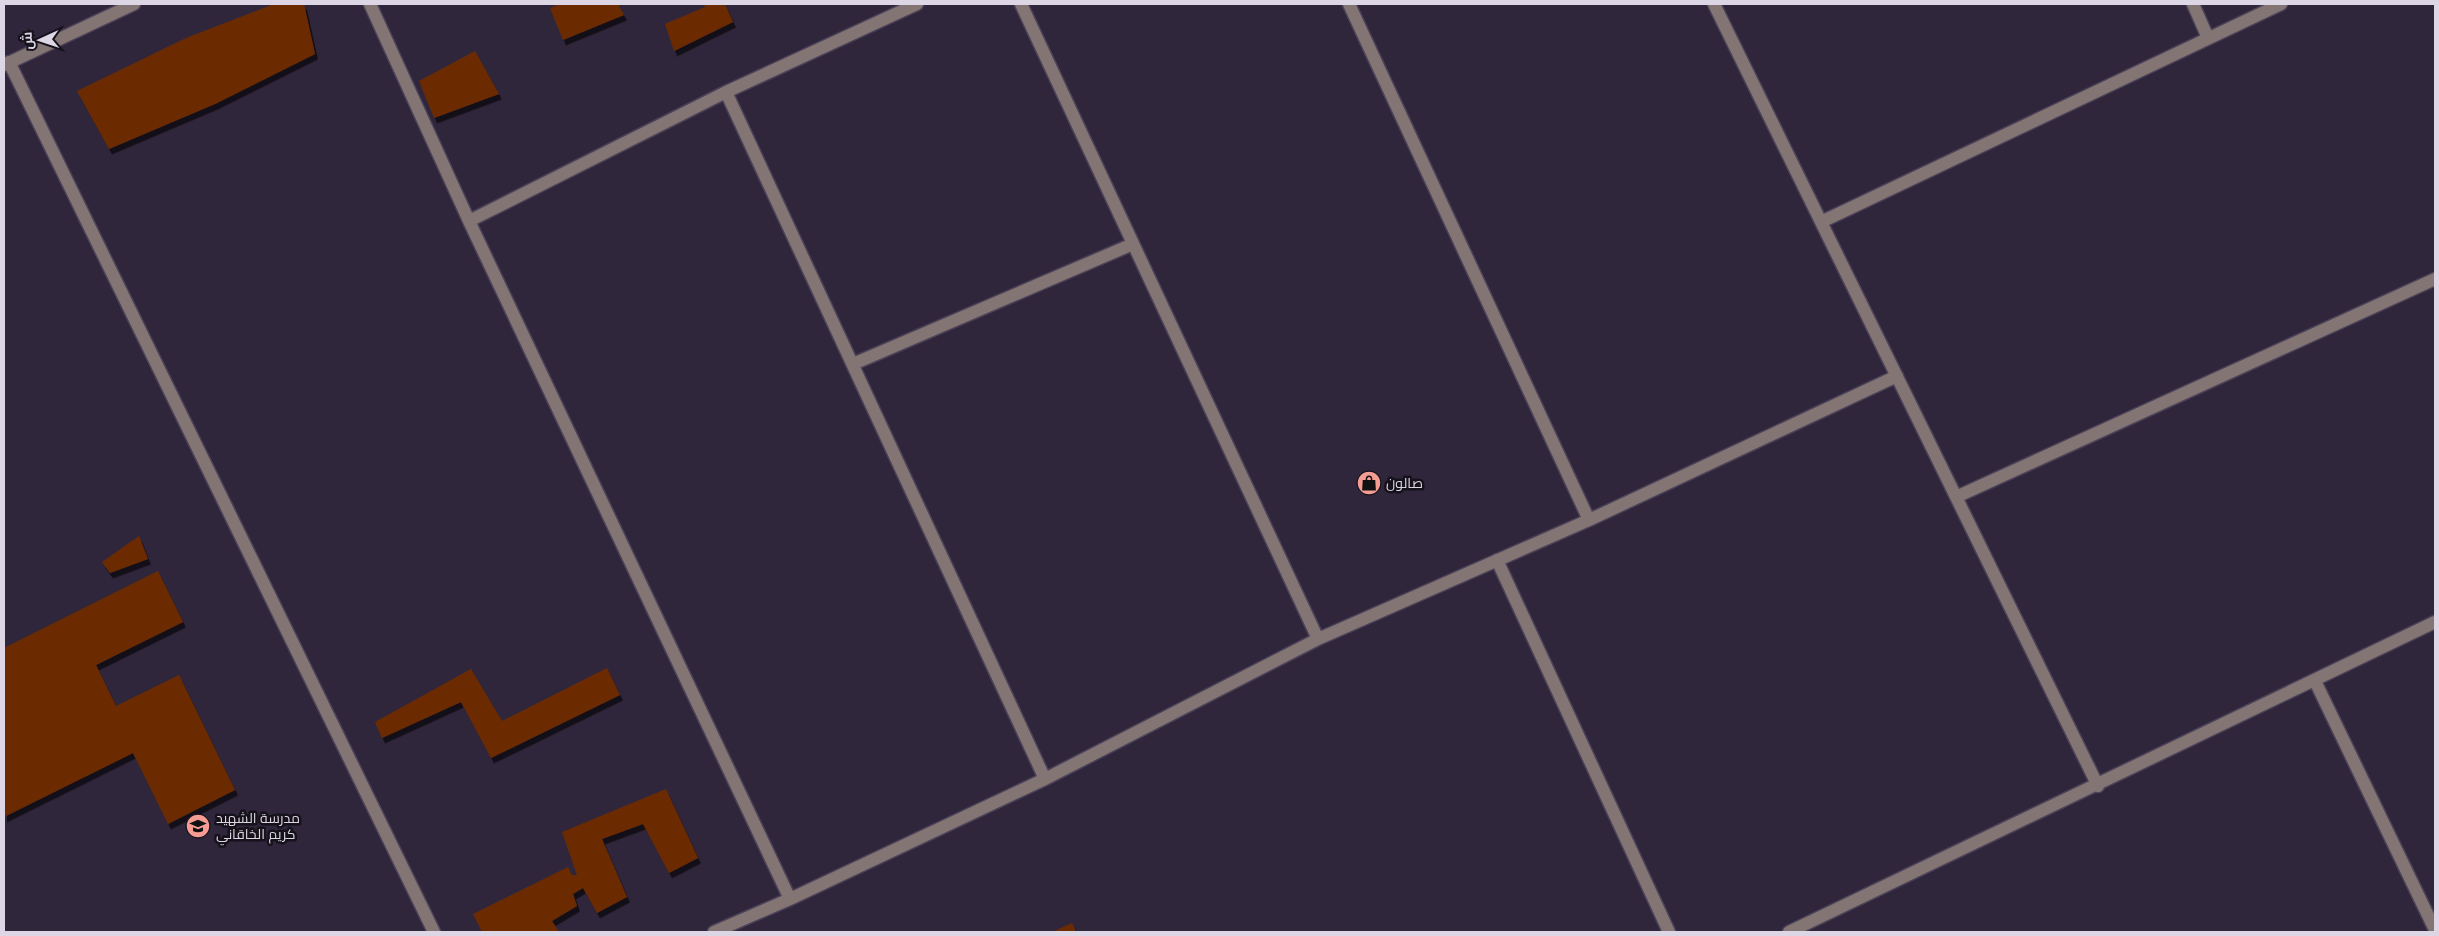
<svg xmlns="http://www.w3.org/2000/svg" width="2439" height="936" font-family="'Nunito Sans',Cairo,sans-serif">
<defs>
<filter id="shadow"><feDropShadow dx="3" dy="5.5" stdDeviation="0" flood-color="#0009"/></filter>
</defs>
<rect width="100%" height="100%" fill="#30263c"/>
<!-- building -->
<path fill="#6c2c04" filter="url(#shadow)" d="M 274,4 L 304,4 L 315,54 L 215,104 L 109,149 L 77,91 L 186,38 Z
M 560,4 L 618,4 L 624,15 L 563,40 L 550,8 Z
M 704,4 L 725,4 L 733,22 L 674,51 L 665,24 L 705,7 Z
M 475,51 L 499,94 L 434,118 L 419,81 Z
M 139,536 L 148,559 L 110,573 L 102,562 Z
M 158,571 L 183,622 L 96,665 L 116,706 L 179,675 L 235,790 L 168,824 L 133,753 L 4,817 L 4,648 Z
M 607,668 L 620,695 L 491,758 L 461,702 L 382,738 L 375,722 L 471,669 L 502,721 Z
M 666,789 L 698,858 L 669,873 L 643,824 L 602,839 L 627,897 L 597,913 L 583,888 L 573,894 L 577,906 L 552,921 L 559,932 L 482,932 L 473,914 L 568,867 L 572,875 L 577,875 L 562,832 Z
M 1072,923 L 1076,932 L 1052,932 Z"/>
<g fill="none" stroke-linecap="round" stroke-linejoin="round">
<!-- minor casing -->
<g stroke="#4c4257" stroke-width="15">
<path id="minor" d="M 370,4 L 469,221 L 790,899
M 1021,4 L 1318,639
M 1349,4 L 1589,520
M 1714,4 L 2098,786
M 2193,4 L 2208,38
M 9,62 L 434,932
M 4,65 L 134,4
M 726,92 L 1045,779
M 469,221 L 726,92 L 917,4
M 1821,222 L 2281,4
M 853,364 L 1133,244
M 1956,497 L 2435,279
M 1497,560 L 1669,932
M 2315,681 L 2435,930
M 714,932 L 790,899 L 1045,779 L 1318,639 L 1589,520 L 1897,376
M 1789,932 L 2435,622"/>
</g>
<!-- minor -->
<use href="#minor" stroke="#847575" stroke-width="12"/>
</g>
<!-- icons -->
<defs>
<g id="shop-disc" transform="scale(1.25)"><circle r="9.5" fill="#f59c95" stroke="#16121b"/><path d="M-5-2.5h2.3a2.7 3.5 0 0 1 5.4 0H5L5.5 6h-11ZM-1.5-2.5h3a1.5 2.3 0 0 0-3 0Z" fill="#111"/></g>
<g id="school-disc" transform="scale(1.25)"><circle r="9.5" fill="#f59c95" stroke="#16121b"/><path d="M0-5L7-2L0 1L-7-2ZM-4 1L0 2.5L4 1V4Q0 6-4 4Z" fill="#111"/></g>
</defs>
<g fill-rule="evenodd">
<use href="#shop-disc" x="1369" y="483"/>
<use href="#school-disc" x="198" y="826"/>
</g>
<g text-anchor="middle" stroke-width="5" stroke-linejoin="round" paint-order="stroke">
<!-- poi labels -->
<g font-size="14" fill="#ddd7e5" stroke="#16121b" text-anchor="start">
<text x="1386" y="488">صالون</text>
<text x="216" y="823">مدرسة الشهيد<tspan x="216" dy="16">كريم الخاقاني</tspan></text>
</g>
</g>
<!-- border -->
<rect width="2439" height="936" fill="none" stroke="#ddd7e5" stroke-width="10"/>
<!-- north arrow -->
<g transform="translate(40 40) rotate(267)" stroke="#16121b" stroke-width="4" paint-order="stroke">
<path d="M0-4L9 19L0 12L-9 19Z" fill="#ddd7e5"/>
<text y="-8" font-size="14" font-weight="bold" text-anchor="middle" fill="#ddd7e5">ش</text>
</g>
</svg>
